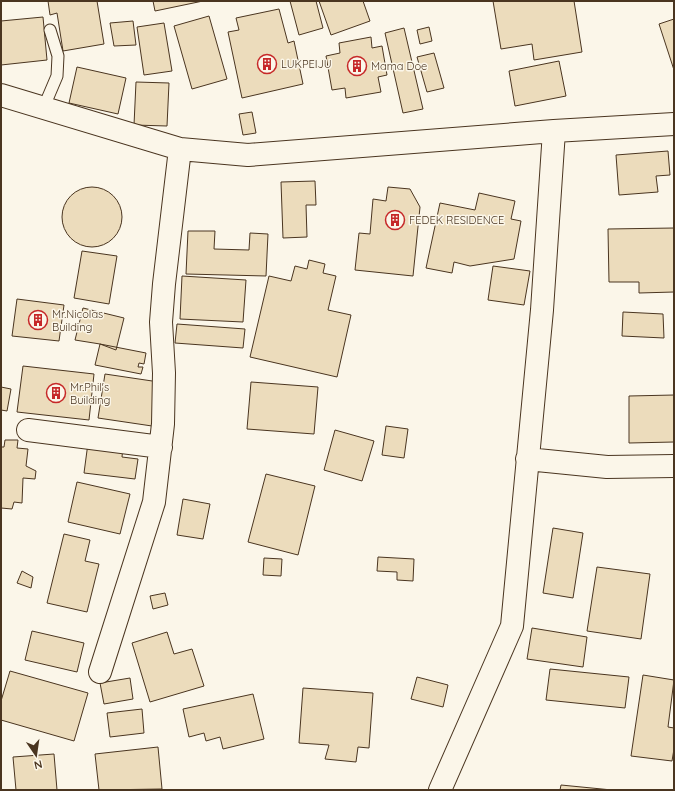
<svg xmlns="http://www.w3.org/2000/svg" width="675" height="791" font-family="Quicksand,sans-serif">
<rect width="100%" height="100%" fill="#fbf6e9"/>
<!-- building -->
<path fill="#ecdcbc" stroke="#4a3520" d="M 48,1 L 97,1 L 104,44 L 63,51 L 57,13 L 50,15 Z
M 153,1 L 203,1 L 155,11 Z
M 290,1 L 316,1 L 323,28 L 299,35 Z
M 319,1 L 363,1 L 370,21 L 331,35 Z
M 493,1 L 574,1 L 582,52 L 534,60 L 532,44 L 501,49 Z
M 279,9 L 288,43 L 294,41 L 303,84 L 242,98 L 228,32 L 239,30 L 236,18 Z
M 209,16 L 227,79 L 192,89 L 174,26 Z
M 43,17 L 47,60 L 1,65 L 1,21 Z
M 674,19 L 674,70 L 659,24 Z
M 133,21 L 136,45 L 114,46 L 110,23 Z
M 164,23 L 172,71 L 144,75 L 137,27 Z
M 429,27 L 432,41 L 420,44 L 417,30 Z
M 404,28 L 423,109 L 403,113 L 385,33 Z
M 371,37 L 372,48 L 382,46 L 387,75 L 378,77 L 381,92 L 346,98 L 345,88 L 332,90 L 326,56 L 340,53 L 339,43 Z
M 434,53 L 444,88 L 427,92 L 417,57 Z
M 559,61 L 566,96 L 515,106 L 509,71 Z
M 77,67 L 126,78 L 118,114 L 69,103 Z
M 136,82 L 169,83 L 167,126 L 134,125 Z
M 252,112 L 256,133 L 243,135 L 239,114 Z
M 668,151 L 670,175 L 656,176 L 658,192 L 619,195 L 616,155 Z
M 315,181 L 316,205 L 306,205 L 307,237 L 283,238 L 281,182 Z
M 388,187 L 410,189 L 420,207 L 413,276 L 355,270 L 359,233 L 370,234 L 373,199 L 386,201 Z
M62 217a30 30 0 1 1 60 0a30 30 0 1 1-60 0Z
M 479,193 L 515,201 L 511,219 L 521,221 L 514,259 L 470,266 L 454,262 L 452,273 L 426,268 L 440,203 L 475,210 Z
M 674,228 L 674,292 L 639,293 L 639,282 L 609,282 L 608,229 Z
M 188,231 L 215,231 L 214,249 L 249,250 L 250,233 L 268,234 L 266,276 L 186,274 Z
M 82,251 L 117,256 L 109,304 L 74,298 Z
M 309,260 L 325,264 L 323,273 L 336,276 L 328,310 L 351,315 L 337,377 L 250,357 L 269,276 L 291,281 L 295,266 L 307,269 Z
M 493,266 L 530,271 L 524,305 L 488,300 Z
M 182,276 L 246,280 L 243,322 L 180,319 Z
M 17,299 L 64,305 L 59,341 L 12,336 Z
M 83,308 L 124,318 L 116,350 L 100,344 L 75,340 Z
M 623,312 L 663,314 L 664,338 L 622,336 Z
M 177,324 L 245,329 L 243,348 L 175,343 Z
M 100,344 L 146,353 L 144,364 L 139,363 L 138,367 L 143,367 L 141,374 L 95,365 Z
M 23,366 L 94,374 L 89,420 L 17,412 Z
M 105,374 L 159,382 L 152,426 L 98,418 Z
M 251,382 L 318,387 L 314,434 L 247,429 Z
M 1,387 L 11,389 L 7,411 L 1,410 Z
M 674,395 L 674,442 L 629,443 L 629,396 Z
M 386,426 L 408,429 L 404,458 L 382,455 Z
M 335,430 L 374,441 L 362,481 L 324,470 Z
M 5,440 L 18,440 L 17,448 L 28,449 L 26,466 L 36,471 L 35,479 L 23,478 L 22,503 L 14,502 L 12,509 L 1,508 L 1,447 L 4,447 Z
M 88,443 L 123,447 L 122,457 L 138,459 L 135,479 L 84,473 Z
M 266,474 L 315,486 L 298,555 L 248,542 Z
M 77,482 L 130,494 L 120,534 L 68,522 Z
M 183,499 L 210,504 L 203,539 L 177,535 Z
M 553,528 L 583,533 L 573,598 L 543,593 Z
M 64,534 L 90,540 L 85,561 L 99,564 L 87,612 L 47,603 Z
M 378,557 L 414,559 L 413,581 L 397,580 L 397,572 L 377,571 Z
M 264,558 L 282,559 L 281,576 L 263,575 Z
M 597,567 L 650,574 L 641,639 L 587,631 Z
M 22,571 L 33,577 L 31,588 L 17,583 Z
M 165,593 L 168,605 L 153,609 L 150,596 Z
M 532,628 L 587,637 L 583,667 L 527,659 Z
M 32,631 L 84,643 L 77,672 L 25,660 Z
M 167,632 L 174,654 L 192,649 L 204,686 L 150,702 L 132,643 Z
M 550,669 L 629,677 L 625,708 L 546,700 Z
M 10,671 L 88,693 L 74,741 L 1,720 L 1,701 Z
M 643,675 L 674,680 L 668,727 L 674,728 L 674,749 L 672,761 L 631,756 Z
M 417,677 L 448,685 L 443,707 L 411,699 Z
M 130,678 L 133,699 L 104,704 L 100,683 Z
M 303,688 L 373,693 L 369,748 L 358,747 L 356,762 L 325,759 L 329,745 L 299,743 Z
M 253,694 L 264,739 L 223,749 L 220,737 L 206,741 L 204,733 L 189,737 L 183,709 Z
M 142,709 L 144,733 L 110,737 L 107,713 Z
M 158,747 L 162,789 L 99,790 L 95,754 Z
M 54,754 L 57,790 L 16,790 L 13,757 Z
M 561,785 L 612,790 L 560,790 Z"/>
<g fill="none" stroke-linecap="round" stroke-linejoin="round">
<!-- service casing -->
<g stroke="#4a3520" stroke-width="13">
<path id="service" d="M 43,109 L 57,76 L 58,56 L 50,30"/>
</g>
<!-- minor casing -->
<g stroke="#4a3520" stroke-width="24">
<path id="minor" d="M 1,95 L 180,149 L 248,155 L 554,131 L 674,124
M 28,430 L 161,447
M 527,459 L 607,467 L 674,466
M 100,672 L 154,502 L 163,424 L 164,373 L 161,322 L 164,284 L 180,149
M 440,790 L 512,626 L 542,310 L 554,131"/>
</g>
<!-- service -->
<use href="#service" stroke="#fbf6e9" stroke-width="11"/>
<!-- minor -->
<use href="#minor" stroke="#fbf6e9" stroke-width="22"/>
</g>
<!-- icons -->
<defs>
<g id="building-ring" transform="scale(1)"><circle r="9.5" fill="#fbf6e9" stroke="#c62828" stroke-width="1.5"/><path d="M-4-6H4V6H1V3H-1V6H-4ZM-2.5-4.3h1.7v1.8h-1.7ZM.8-4.3h1.7v1.8H.8ZM-2.5-1h1.7V.8h-1.7ZM.8-1h1.7V.8H.8Z" fill="#c62828"/></g>
</defs>
<g fill-rule="evenodd">
<use href="#building-ring" x="267" y="64"/>
<use href="#building-ring" x="357" y="66"/>
<use href="#building-ring" x="395" y="220"/>
<use href="#building-ring" x="38" y="320"/>
<use href="#building-ring" x="56" y="393"/>
</g>
<g text-anchor="middle" stroke-width="3" stroke-linejoin="round" paint-order="stroke">
<!-- poi labels -->
<g font-size="11" fill="#4a3520" stroke="#fbf6e9" text-anchor="start">
<text x="281" y="68">LUKPEIJU</text>
<text x="371" y="70">Mama Doe</text>
<text x="409" y="224">FEDEK RESIDENCE</text>
<text x="52" y="318">Mr.Nicolas<tspan x="52" dy="13">Building</tspan></text>
<text x="70" y="391">Mr.Phil's<tspan x="70" dy="13">Building</tspan></text>
</g>
</g>
<!-- border -->
<rect width="675" height="791" fill="none" stroke="#4a3520" stroke-width="4"/>
<!-- north arrow -->
<g transform="translate(36 755) rotate(167)" stroke="#fbf6e9" stroke-width="3" paint-order="stroke">
<path d="M0-3L7 15L0 10L-7 15Z" fill="#4a3520"/>
<text y="-6" font-size="11" font-weight="bold" text-anchor="middle" fill="#4a3520">N</text>
</g>
</svg>
